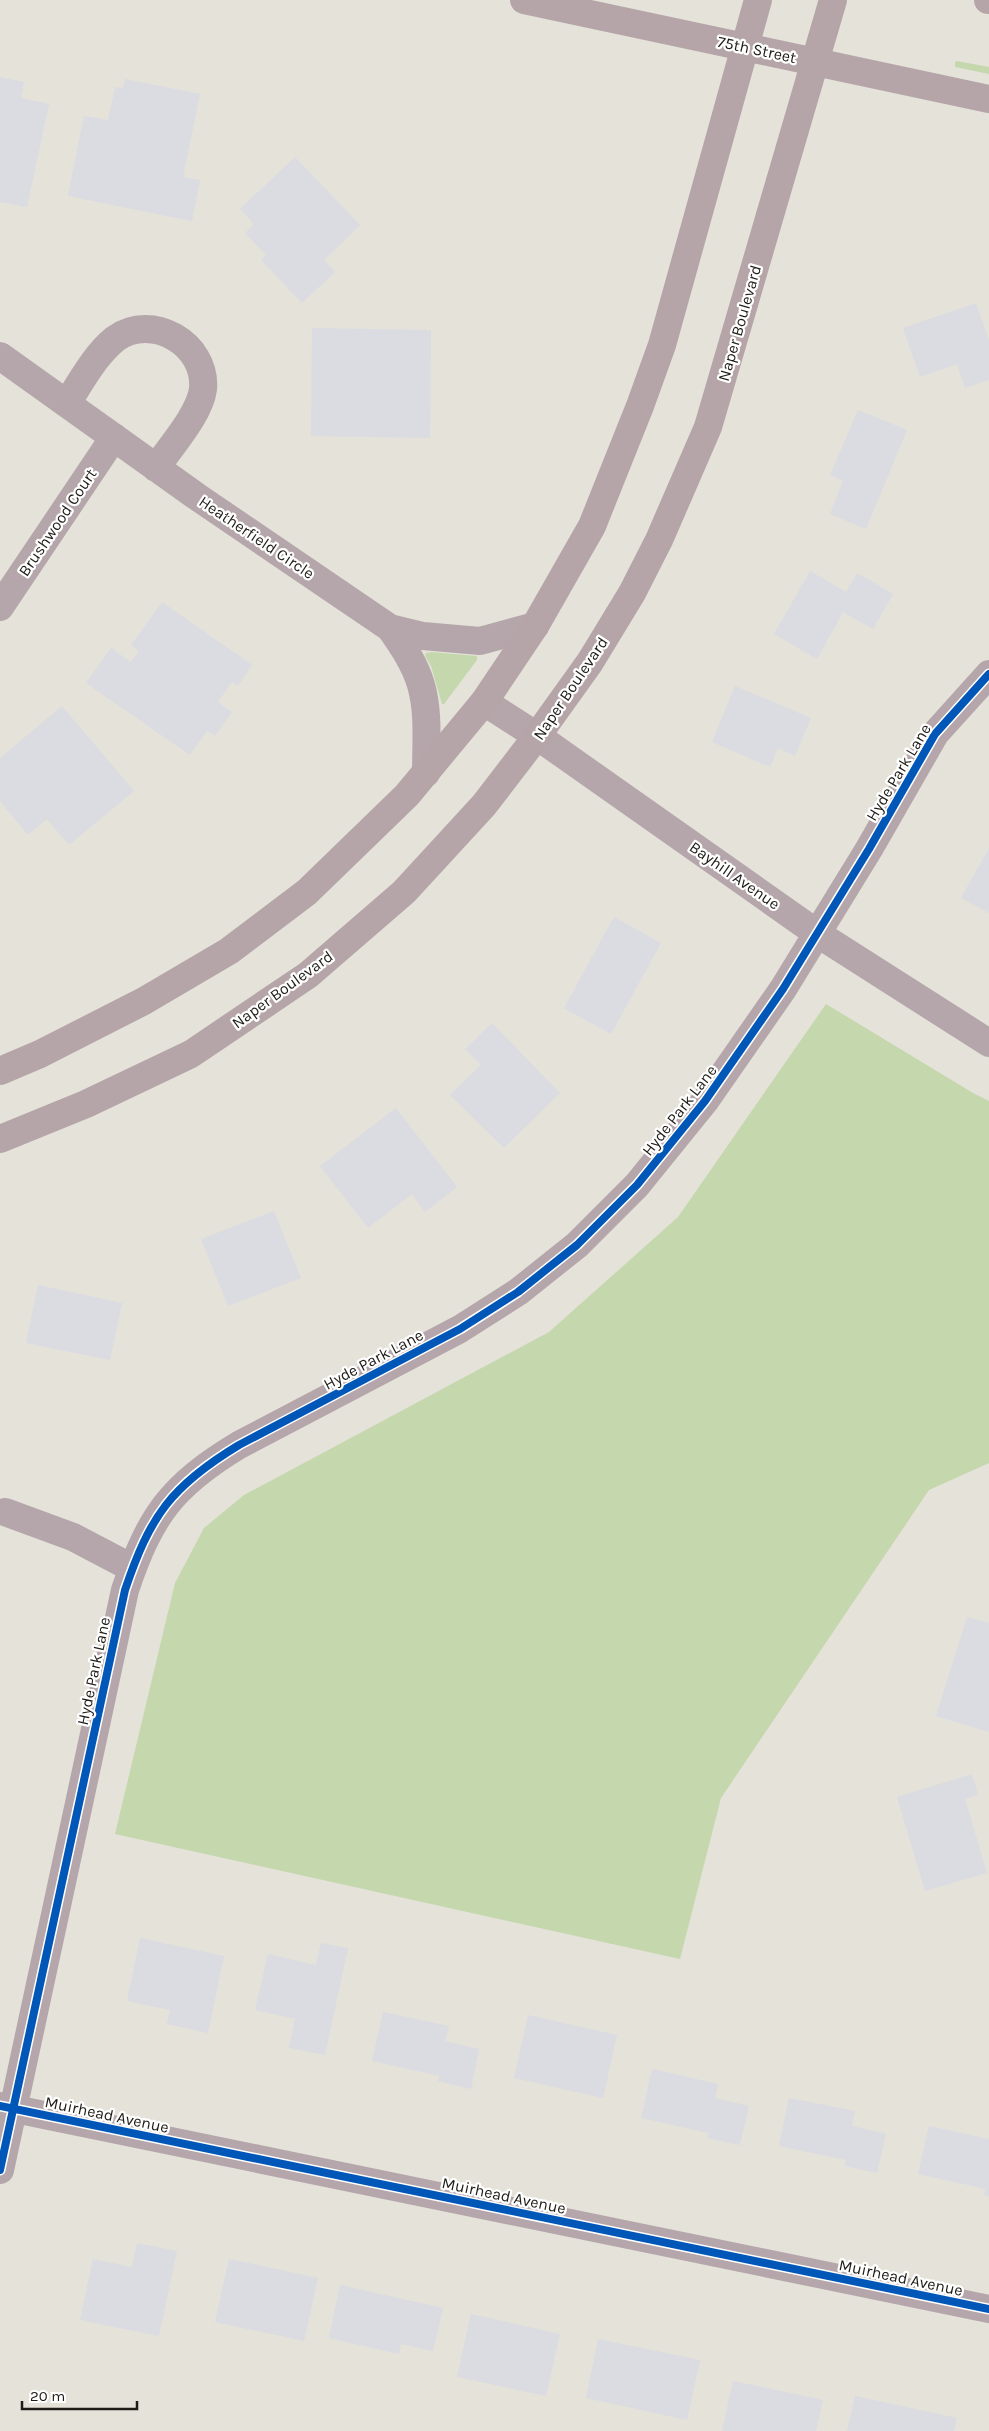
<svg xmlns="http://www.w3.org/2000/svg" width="989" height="2431" font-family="Karla,sans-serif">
<rect width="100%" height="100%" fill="#e4e2d9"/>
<!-- green -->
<path fill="#c5d7ad" d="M 957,61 L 989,67 L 989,74 L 955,67 L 955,62 Z
M 431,652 L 477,656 L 477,660 L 444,704 L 442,704 L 431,666 L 425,656 L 426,653 Z
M 826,1004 L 973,1093 L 989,1101 L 989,1463 L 929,1490 L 721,1798 L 680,1959 L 115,1834 L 175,1583 L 204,1528 L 244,1495 L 549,1332 L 678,1217 Z"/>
<!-- building -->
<path fill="#dbdbe2" d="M 0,77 L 24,82 L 21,98 L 49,104 L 27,207 L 0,202 Z
M 125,79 L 200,94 L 183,177 L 200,180 L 192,221 L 68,196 L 84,116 L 108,120 L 115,87 L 123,88 Z
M 295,157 L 360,225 L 324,260 L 335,272 L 302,303 L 261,260 L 266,255 L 245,233 L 254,224 L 240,209 Z
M 976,303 L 989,340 L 989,380 L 965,388 L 957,364 L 920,377 L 903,328 Z
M 312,328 L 431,330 L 430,438 L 311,436 Z
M 858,410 L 907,430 L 866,529 L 830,514 L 843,481 L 830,475 Z
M 810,571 L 846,592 L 857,573 L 893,594 L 873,629 L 843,612 L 817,659 L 774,634 Z
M 162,602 L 252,665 L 238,686 L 232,682 L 218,702 L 232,712 L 215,736 L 207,731 L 190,755 L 86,683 L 111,648 L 131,662 L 139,651 L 131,645 Z
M 735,686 L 811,718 L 795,756 L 778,748 L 770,767 L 712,742 Z
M 62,706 L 134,791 L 69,845 L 47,819 L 28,835 L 0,801 L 0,758 Z
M 989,848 L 989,913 L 961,898 Z
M 614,917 L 661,943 L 611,1034 L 564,1008 Z
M 492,1023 L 560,1093 L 504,1148 L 450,1095 L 481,1065 L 465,1049 Z
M 396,1108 L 457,1187 L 425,1212 L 412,1194 L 368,1228 L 320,1166 Z
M 274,1211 L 301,1278 L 228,1306 L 201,1239 Z
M 38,1285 L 122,1303 L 110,1360 L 26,1343 Z
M 967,1617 L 989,1623 L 989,1732 L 936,1716 Z
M 972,1774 L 978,1795 L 965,1799 L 987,1873 L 925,1891 L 897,1797 Z
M 140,1938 L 224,1956 L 208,2033 L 167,2024 L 170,2010 L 127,2001 Z
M 321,1943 L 348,1948 L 325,2055 L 289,2048 L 295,2019 L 255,2010 L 268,1954 L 316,1965 Z
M 383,2012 L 449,2026 L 445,2041 L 479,2049 L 471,2089 L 438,2081 L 440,2076 L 372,2061 Z
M 528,2015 L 617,2035 L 603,2098 L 514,2078 Z
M 652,2069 L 718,2084 L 715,2098 L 749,2106 L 740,2145 L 708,2138 L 709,2133 L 641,2118 Z
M 789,2098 L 855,2111 L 852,2126 L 886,2134 L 877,2173 L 845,2166 L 846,2160 L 779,2146 Z
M 929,2126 L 989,2139 L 989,2196 L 984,2195 L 986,2189 L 918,2174 Z
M 137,2243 L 177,2251 L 159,2336 L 80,2320 L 93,2259 L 132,2267 Z
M 229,2259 L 318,2278 L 304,2341 L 215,2322 Z
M 340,2285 L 443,2308 L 433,2351 L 401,2344 L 399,2354 L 329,2338 Z
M 471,2314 L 560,2334 L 546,2396 L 457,2377 Z
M 598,2339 L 700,2360 L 687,2420 L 586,2398 Z
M 733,2381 L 823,2400 L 816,2431 L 722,2431 Z
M 855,2396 L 957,2418 L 954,2431 L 847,2431 Z"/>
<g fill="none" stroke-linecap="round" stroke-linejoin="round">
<!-- minor -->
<path stroke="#b5a6ab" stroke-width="28" d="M 0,356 L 196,496 L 390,628 C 402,645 415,664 421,685 C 429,712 426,744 426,773
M 67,403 C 81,382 95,355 115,339 C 152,312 207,344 203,389 C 200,414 170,447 156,468
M 0,607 L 114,437
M 390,628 L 423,636 L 480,641 L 535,626
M 484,702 L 537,736 L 818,934 L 989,1043
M 5,1512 L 73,1537 L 132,1568
M 0,2106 L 989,2309
M 0,2170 L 125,1590 C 150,1516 171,1486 239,1445 L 460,1329 L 518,1292 L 577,1245 L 637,1185 L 705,1101 L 783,989 L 869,849 L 935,734 L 989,674"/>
<!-- major -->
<path stroke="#b5a5a9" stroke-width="28" d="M 524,0 L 989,99
M 988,0 L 989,0
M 0,1071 L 40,1054 L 144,1001 L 229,951 L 307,892 L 407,795 L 484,702 L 535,626 L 592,526 L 640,406 L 662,345 L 758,0
M 0,1139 L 86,1104 L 191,1054 L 308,975 L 404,892 L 484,805 L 537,736 L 590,662 L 632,593 L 659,540 L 708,427 L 833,0"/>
<!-- cycleway casing -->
<g stroke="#fff" stroke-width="11">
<path id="cycleway" d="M 0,2106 L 989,2309
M 0,2170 L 125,1590 C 150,1516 171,1486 239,1445 L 460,1329 L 518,1292 L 577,1245 L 637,1185 L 705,1101 L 783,989 L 869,849 L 935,734 L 989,674"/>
</g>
<!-- cycleway -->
<use href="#cycleway" stroke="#0057b8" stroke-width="8"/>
</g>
<g text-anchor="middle" stroke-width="4.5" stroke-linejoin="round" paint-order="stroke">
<!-- street labels -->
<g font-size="16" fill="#1e1c17" stroke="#fff">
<text transform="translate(757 49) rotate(12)" y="6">75th Street</text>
<text transform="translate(739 323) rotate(-74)" y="6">Naper Boulevard</text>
<text transform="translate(57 522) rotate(-56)" y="6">Brushwood Court</text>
<text transform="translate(257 537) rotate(34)" y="6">Heatherfield Circle</text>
<text transform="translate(570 688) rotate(-56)" y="6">Naper Boulevard</text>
<text transform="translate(898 772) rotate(-59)" y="6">Hyde Park Lane</text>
<text transform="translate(735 875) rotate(35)" y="6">Bayhill Avenue</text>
<text transform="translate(282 989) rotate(-36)" y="6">Naper Boulevard</text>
<text transform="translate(679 1110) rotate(-52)" y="6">Hyde Park Lane</text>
<text transform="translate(373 1359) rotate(-28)" y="6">Hyde Park Lane</text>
<text transform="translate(93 1671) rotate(-78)" y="6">Hyde Park Lane</text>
<text transform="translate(107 2114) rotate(12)" y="6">Muirhead Avenue</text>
<text transform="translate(504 2195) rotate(12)" y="6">Muirhead Avenue</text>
<text transform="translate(901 2277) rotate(12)" y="6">Muirhead Avenue</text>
</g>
</g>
<!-- scale -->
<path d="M22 2401v8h115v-8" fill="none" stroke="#1e1c17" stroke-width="2.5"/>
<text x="30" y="2401" font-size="15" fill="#1e1c17" stroke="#ffffff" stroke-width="4" paint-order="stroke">20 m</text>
</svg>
